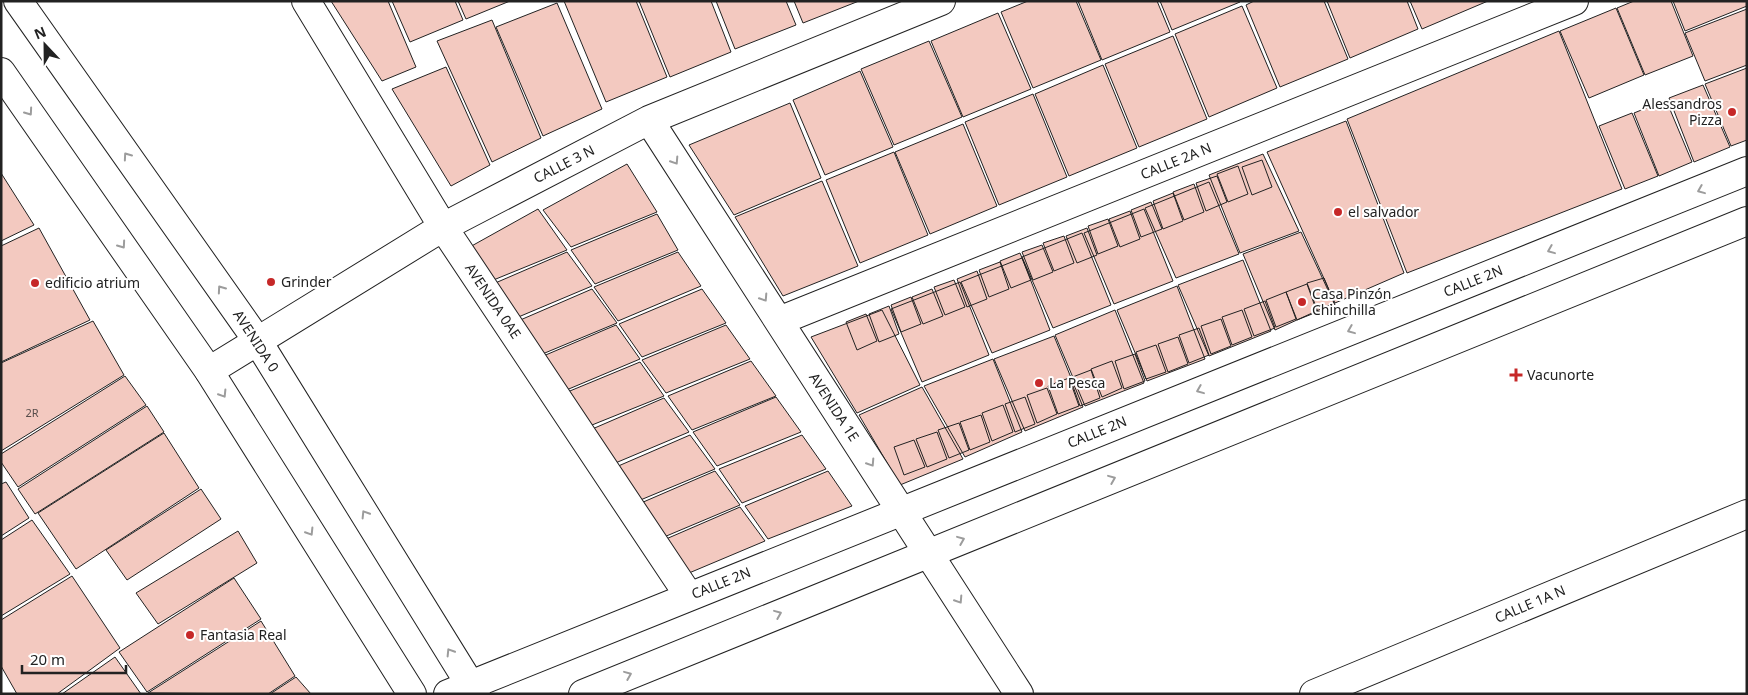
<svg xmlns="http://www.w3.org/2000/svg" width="1748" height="695" font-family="'Noto Sans',sans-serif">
<rect width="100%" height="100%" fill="#fff"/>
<!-- building -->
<path fill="#f3c9c0" stroke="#222" d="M 331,1 L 388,1 L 416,67 L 382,81 Z
M 392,1 L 455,1 L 463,20 L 410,42 Z
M 458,1 L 510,1 L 466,19 Z
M 564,1 L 636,1 L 667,77 L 606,102 Z
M 639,1 L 711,1 L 731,52 L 670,77 Z
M 716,1 L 786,1 L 796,25 L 735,49 Z
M 794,1 L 859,1 L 803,23 Z
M 1028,1 L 1076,1 L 1101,60 L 1033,88 L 1001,12 Z
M 1078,1 L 1157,1 L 1170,32 L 1102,60 Z
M 1160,1 L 1240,1 L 1240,2 L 1172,30 Z
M 1254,1 L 1324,1 L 1348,59 L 1280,87 L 1246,5 Z
M 1327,1 L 1407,1 L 1418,29 L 1350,58 Z
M 1410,1 L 1488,1 L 1422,29 Z
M 1634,1 L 1671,1 L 1693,56 L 1645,75 L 1617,8 Z
M 1673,1 L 1747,1 L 1747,6 L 1685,31 Z
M 557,3 L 602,109 L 543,136 L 496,27 Z
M 1242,6 L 1277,88 L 1209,117 L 1175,34 Z
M 1616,8 L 1644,75 L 1589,98 L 1560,31 Z
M 1747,9 L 1747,65 L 1705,81 L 1685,33 Z
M 998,13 L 1031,89 L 963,117 L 931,41 Z
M 492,20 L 541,138 L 492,162 L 437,41 Z
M 1559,31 L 1622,189 L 1407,273 L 1347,119 Z
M 1173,36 L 1207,119 L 1139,147 L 1105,64 Z
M 929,41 L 962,117 L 894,145 L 861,69 Z
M 1103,65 L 1137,148 L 1069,176 L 1035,94 Z
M 446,67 L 490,165 L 451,186 L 392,89 Z
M 1747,68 L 1747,140 L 1731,146 L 1705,84 Z
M 860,71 L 893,147 L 825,175 L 793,100 Z
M 1703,85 L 1730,147 L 1694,162 L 1669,98 Z
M 1033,94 L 1067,177 L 999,205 L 965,122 Z
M 1666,100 L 1692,162 L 1659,176 L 1634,113 Z
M 790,103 L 821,178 L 734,215 L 689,145 Z
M 1632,113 L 1658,176 L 1625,189 L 1599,126 Z
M 1346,121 L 1404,273 L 1335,303 L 1267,152 Z
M 963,124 L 997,206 L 930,234 L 895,152 Z
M 894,152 L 928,235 L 860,263 L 826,180 Z
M 1263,154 L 1299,231 L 1240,253 L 1209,175 Z
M 1262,160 L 1272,187 L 1252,195 L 1242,167 Z
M 627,164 L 657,212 L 571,247 L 543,210 Z
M 1238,166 L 1248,194 L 1228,202 L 1217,174 Z
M 1,173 L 34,225 L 1,241 Z
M 1217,176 L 1227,202 L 1206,211 L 1196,183 Z
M 822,181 L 858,266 L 783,296 L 735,217 Z
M 1209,182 L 1239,254 L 1176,278 L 1145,208 Z
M 1194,184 L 1204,212 L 1184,220 L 1173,192 Z
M 1173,193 L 1183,221 L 1163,229 L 1153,201 Z
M 1151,202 L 1162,229 L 1141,237 L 1131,210 Z
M 538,209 L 567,250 L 491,281 L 468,248 Z
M 1144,209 L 1173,281 L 1114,304 L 1084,233 Z
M 1130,211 L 1140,239 L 1120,247 L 1109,219 Z
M 657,214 L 678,250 L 595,284 L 571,250 Z
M 1108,219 L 1118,246 L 1098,254 L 1088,226 Z
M 39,228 L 90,320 L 1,362 L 1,246 Z
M 1087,228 L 1097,255 L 1077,263 L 1066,236 Z
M 1301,232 L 1334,303 L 1275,330 L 1243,254 Z
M 1082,233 L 1111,305 L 1053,328 L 1022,257 Z
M 1064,236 L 1074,263 L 1054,271 L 1043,243 Z
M 1042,245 L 1053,272 L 1033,280 L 1022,252 Z
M 567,252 L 592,286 L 516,318 L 493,284 Z
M 678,252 L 701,286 L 618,321 L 594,287 Z
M 1020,253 L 1031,280 L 1011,288 L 1000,261 Z
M 1022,258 L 1050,330 L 992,353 L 961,282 Z
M 1243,260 L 1271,331 L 1209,356 L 1178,285 Z
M 1000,262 L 1009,289 L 989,297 L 979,270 Z
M 977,271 L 987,299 L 967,307 L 957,279 Z
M 1324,278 L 1335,305 L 1318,312 L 1307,283 Z
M 954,280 L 965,307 L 945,315 L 934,287 Z
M 960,282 L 989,355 L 922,382 L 891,309 Z
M 1307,284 L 1317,312 L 1297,320 L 1286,292 Z
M 1177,286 L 1205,359 L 1147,381 L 1117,310 Z
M 592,289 L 617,323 L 540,355 L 518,321 Z
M 702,289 L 726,323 L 642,357 L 619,324 Z
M 932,289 L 943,316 L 923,324 L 912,297 Z
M 1286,292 L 1296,319 L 1276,327 L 1266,300 Z
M 911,297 L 921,324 L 901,332 L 891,305 Z
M 1265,301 L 1275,328 L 1254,336 L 1244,309 Z
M 889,306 L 899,334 L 879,342 L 869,314 Z
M 882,310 L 920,385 L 857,413 L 811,337 Z
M 1115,310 L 1144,383 L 1085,406 L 1055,335 Z
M 1242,310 L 1252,337 L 1232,345 L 1222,317 Z
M 866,314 L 877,341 L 857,350 L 846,322 Z
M 1221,319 L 1231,346 L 1211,354 L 1201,326 Z
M 93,321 L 124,375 L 1,451 L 1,363 Z
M 616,325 L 640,359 L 564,391 L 541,357 Z
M 726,325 L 750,359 L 666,393 L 642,360 Z
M 1199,328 L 1209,355 L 1189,363 L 1179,335 Z
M 1054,336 L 1083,407 L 1025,431 L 994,359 Z
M 1178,337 L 1188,364 L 1168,372 L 1158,344 Z
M 1156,345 L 1166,372 L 1146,379 L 1136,352 Z
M 1135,354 L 1145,381 L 1124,389 L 1115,361 Z
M 993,359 L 1022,432 L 965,457 L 924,386 Z
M 751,361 L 776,396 L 692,430 L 668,396 Z
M 1112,361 L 1122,388 L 1102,397 L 1091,369 Z
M 640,362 L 664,396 L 587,427 L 565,393 Z
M 1091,370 L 1100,398 L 1080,406 L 1070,378 Z
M 125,376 L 146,405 L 18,487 L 1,462 L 1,454 Z
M 1069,378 L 1079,406 L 1058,414 L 1048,386 Z
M 922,387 L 963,459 L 900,485 L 859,415 Z
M 1047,388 L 1057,414 L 1037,423 L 1027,395 Z
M 776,397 L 801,432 L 717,466 L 693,432 Z
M 1025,397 L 1035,424 L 1015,432 L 1005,404 Z
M 664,398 L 689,432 L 613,464 L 590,430 Z
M 1003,405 L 1013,432 L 992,441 L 982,413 Z
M 147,406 L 164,432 L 35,514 L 18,489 Z
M 981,415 L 990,442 L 970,450 L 960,422 Z
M 959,423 L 969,450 L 949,458 L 938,430 Z
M 937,432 L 947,459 L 927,467 L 916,439 Z
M 164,433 L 199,488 L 76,569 L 38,513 Z
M 690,435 L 715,469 L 638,501 L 616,467 Z
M 802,435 L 826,469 L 742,503 L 719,469 Z
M 914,440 L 925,467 L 904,475 L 894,447 Z
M 715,471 L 740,505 L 664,537 L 641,503 Z
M 828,471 L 852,506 L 768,539 L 745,506 Z
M 6,482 L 29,518 L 1,536 L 1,484 Z
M 201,489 L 221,519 L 127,580 L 106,550 Z
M 740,507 L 765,541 L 689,573 L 666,539 Z
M 32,520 L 70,574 L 1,616 L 1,540 Z
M 238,531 L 257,563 L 158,624 L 136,593 Z
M 72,576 L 120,648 L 57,694 L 17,694 L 1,666 L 1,620 Z
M 234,578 L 261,619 L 147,692 L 119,652 Z
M 261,621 L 295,676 L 268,694 L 148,693 Z
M 115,657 L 141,694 L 62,694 Z
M 296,677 L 311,694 L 270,694 Z"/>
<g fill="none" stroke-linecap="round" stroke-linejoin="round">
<!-- street casing -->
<g stroke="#222" stroke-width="30">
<path id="street" d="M 306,1 L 443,227 L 689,596
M 649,120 L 1019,694
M 779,321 L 1574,1
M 209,371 L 443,227 L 649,120 L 941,1
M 1314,694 L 1747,514"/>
</g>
<!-- secondary casing -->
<g stroke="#222" stroke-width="30">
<path id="secondary" d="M 18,1 L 257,340 L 476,694
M 1,72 L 209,371 L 412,694
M 448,694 L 1747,171
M 583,694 L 1747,221"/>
</g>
<!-- street -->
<use href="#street" stroke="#fff" stroke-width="28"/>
<!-- secondary -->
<use href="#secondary" stroke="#fff" stroke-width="28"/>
</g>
<!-- one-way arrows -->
<defs><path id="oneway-chevron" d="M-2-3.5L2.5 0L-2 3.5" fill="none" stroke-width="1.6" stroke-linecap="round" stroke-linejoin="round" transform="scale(1.25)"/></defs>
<g stroke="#9c9c9c">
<use href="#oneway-chevron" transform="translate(29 112) rotate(55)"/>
<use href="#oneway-chevron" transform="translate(127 156) rotate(-125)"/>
<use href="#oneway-chevron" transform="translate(675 161) rotate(57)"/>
<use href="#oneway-chevron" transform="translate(1701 190) rotate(158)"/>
<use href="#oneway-chevron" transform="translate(122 245) rotate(55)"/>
<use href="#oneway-chevron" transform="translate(1551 250) rotate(158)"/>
<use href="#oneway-chevron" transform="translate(221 289) rotate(-125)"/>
<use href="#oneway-chevron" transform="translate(764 298) rotate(57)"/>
<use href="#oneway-chevron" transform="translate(1351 330) rotate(158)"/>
<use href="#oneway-chevron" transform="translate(1200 390) rotate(158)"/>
<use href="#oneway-chevron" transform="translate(223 394) rotate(58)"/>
<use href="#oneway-chevron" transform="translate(871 463) rotate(57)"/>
<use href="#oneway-chevron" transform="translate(1112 479) rotate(-22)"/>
<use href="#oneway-chevron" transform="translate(365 514) rotate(-122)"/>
<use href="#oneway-chevron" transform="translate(310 532) rotate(58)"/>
<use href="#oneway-chevron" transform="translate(961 540) rotate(-22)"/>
<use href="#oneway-chevron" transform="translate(959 600) rotate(57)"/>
<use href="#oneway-chevron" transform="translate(778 614) rotate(-22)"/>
<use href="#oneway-chevron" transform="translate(450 652) rotate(-122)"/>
<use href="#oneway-chevron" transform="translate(628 675) rotate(-22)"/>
</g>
<!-- markers -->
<g fill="#c62828" stroke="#fff" stroke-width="2">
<circle cx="1732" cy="112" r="5"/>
<circle cx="1338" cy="212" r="5"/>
<circle cx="271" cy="282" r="5"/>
<circle cx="35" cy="283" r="5"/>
<circle cx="1302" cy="302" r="5"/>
<path d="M1513.5 367.5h5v5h5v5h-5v5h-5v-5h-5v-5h5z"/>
<circle cx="1039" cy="383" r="5"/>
<circle cx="190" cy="635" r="5"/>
</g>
<g text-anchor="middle" stroke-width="4" stroke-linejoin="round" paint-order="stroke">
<!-- number labels -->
<g font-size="11" fill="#564c4a">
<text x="32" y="417">2R</text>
</g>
<!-- poi labels -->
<g font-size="14" fill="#222" stroke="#fff" text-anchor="start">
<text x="1722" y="109" text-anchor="end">Alessandros<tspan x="1722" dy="16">Pizza</tspan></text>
<text x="1348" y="217">el salvador</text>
<text x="281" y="287">Grinder</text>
<text x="45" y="288">edificio atrium</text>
<text x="1312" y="299">Casa Pinzón<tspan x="1312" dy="16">Chinchilla</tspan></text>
<text x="1527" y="380">Vacunorte</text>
<text x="1049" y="388">La Pesca</text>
<text x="200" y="640">Fantasia Real</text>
</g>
<!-- street labels -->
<g font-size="14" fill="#222" stroke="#fff">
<text transform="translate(1176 161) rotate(-22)" y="5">CALLE 2A N</text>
<text transform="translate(564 164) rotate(-27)" y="5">CALLE 3 N</text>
<text transform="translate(1473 281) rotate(-22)" y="5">CALLE 2N</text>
<text transform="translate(493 301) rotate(56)" y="5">AVENIDA 0AE</text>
<text transform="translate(256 341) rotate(57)" y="5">AVENIDA 0</text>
<text transform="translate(834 407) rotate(57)" y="5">AVENIDA 1E</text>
<text transform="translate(1097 432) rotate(-22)" y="5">CALLE 2N</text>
<text transform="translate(721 583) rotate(-22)" y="5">CALLE 2N</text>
<text transform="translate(1530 604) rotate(-23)" y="5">CALLE 1A N</text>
</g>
</g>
<!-- border -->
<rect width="1748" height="695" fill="none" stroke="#222222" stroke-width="5"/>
<!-- north arrow -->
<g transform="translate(45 45) rotate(338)" stroke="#ffffff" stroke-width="4" paint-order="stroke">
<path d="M0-4L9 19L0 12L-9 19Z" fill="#222222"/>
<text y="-8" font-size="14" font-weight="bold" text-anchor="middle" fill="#222222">N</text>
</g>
<!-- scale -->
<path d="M22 665v8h104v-8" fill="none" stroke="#222222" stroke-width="2.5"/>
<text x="30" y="665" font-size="15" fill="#222222" stroke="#ffffff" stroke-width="4" paint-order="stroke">20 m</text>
</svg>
